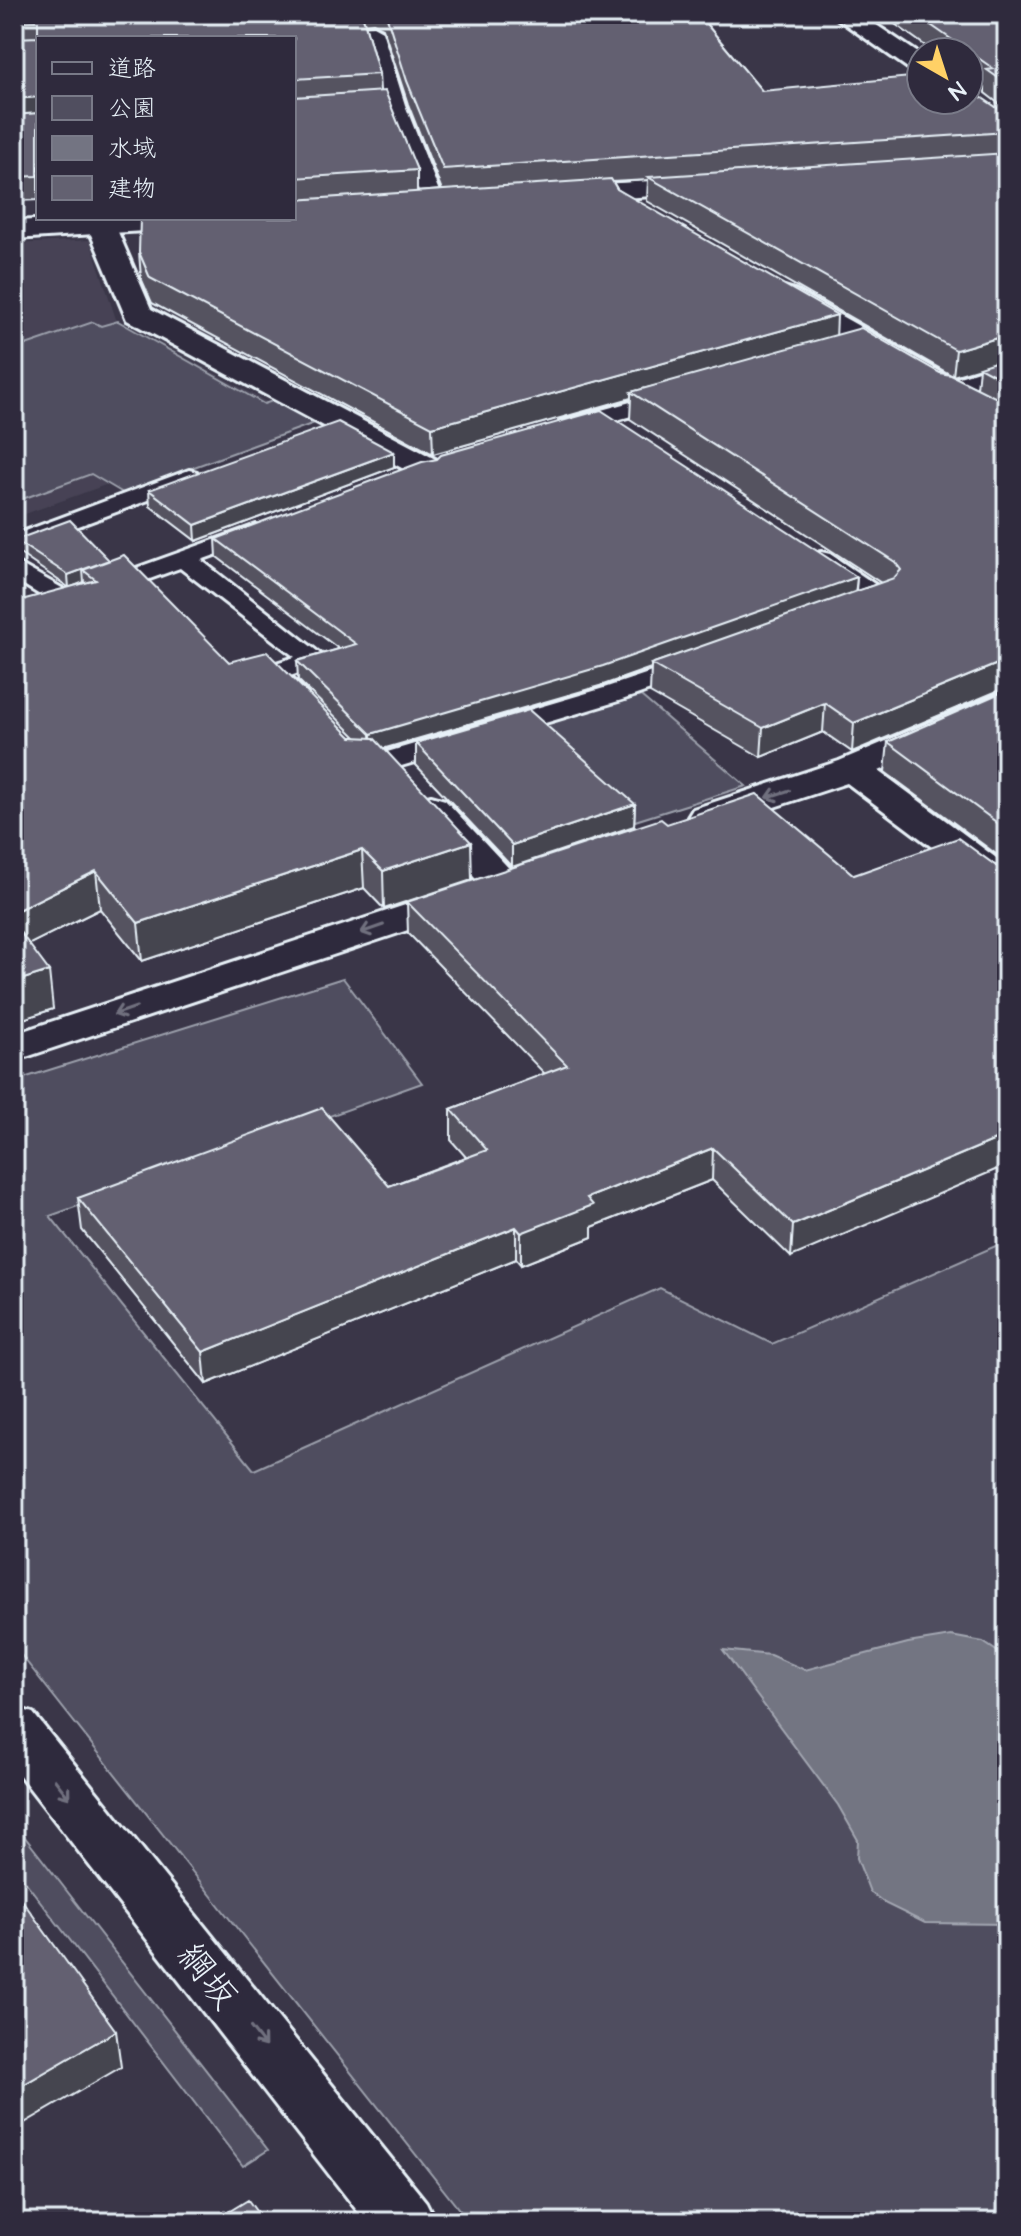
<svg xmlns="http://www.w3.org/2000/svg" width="1021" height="2236" font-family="'Architects Daughter','Klee One',sans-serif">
<rect width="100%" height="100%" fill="#3a3648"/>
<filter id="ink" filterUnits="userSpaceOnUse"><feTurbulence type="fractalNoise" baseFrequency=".0125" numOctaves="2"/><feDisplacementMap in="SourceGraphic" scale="16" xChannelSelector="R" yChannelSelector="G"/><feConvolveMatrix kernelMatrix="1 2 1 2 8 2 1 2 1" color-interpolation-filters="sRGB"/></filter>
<g filter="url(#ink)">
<!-- built -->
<path fill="#464354" d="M 90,240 L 116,319 L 294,417 L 14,518 L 14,244 Z"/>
<!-- green -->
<path fill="#504e5f" stroke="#9ca0ac" stroke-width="2" d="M 118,321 L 264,404 L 281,398 L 320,421 L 123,493 L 91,474 L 14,502 L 14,349 L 93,322 L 101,326 Z
M 641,696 L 746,786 L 635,821 L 534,727 Z
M 343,978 L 422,1083 L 50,1216 L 254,1470 L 660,1288 L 772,1344 L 1007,1241 L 1007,2222 L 469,2222 L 14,1646 L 14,1081 Z
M 14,1823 L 268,2150 L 243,2166 L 14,1867 Z"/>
<!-- water -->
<path fill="#737482" stroke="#a2a6b1" stroke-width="2" d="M 951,1636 L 983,1642 L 1007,1658 L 1007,1924 L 925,1923 L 886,1904 L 870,1892 L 857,1858 L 858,1840 L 838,1805 L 723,1650 L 770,1655 L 805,1670 L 908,1643 Z"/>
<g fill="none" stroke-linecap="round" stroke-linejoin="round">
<!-- service casing -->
<g stroke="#e8f1f8" stroke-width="6">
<path id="service" d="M 373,26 L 382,31 L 405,105 L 444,204 L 441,208 L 434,210 L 424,204 L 385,105 L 366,37 L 294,42 L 294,38 L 255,38 L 264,33 Z
M 671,391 L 679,393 L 682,398 L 679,403 L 569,433 L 561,431 L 557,426 L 561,421 Z
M 189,470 L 197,472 L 201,477 L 197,482 L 14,550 L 14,535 Z
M 256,525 L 265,527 L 268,532 L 265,537 L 201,560 L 327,659 L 323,665 L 290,676 L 307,694 L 303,700 C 284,704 270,688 259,673 L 263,667 L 295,657 L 180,568 L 67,609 L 58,606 L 14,579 L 14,561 L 69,592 Z
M 821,552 L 830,554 L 895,598 C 886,610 863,616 849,612 L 845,607 L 849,602 L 862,597 L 812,564 L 809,559 L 812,554 Z
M 690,659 L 699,661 L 703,667 L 699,673 L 622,700 L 398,767 C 372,773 358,779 341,755 L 345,749 C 357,746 363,747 371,756 L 384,753 L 604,688 Z"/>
</g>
<!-- minor casing -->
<g stroke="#e8f1f8" stroke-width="6">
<path id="minor" d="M 831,14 L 860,14 L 921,55 L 921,74 L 912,71 Z
M 107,218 L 115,225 L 151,309 L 437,460 L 441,467 L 437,474 L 425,477 L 413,474 L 127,320 L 87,225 L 91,219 Z
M 785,287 L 795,290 L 953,379 L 1007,362 L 1007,381 L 950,399 L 939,397 L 775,302 L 770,296 L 775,290 Z
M 1007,690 L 1007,714 L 879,771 L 1007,866 L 1007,897 L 993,893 L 847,783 L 707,829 L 693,825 L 688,817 L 693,809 L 839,761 Z
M 431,796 L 445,800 L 517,877 L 523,885 L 517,893 L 503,897 L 489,893 L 417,816 L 412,808 L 417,800 Z
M 463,886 L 477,889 L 483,898 L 477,907 L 14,1061 L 14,1034 Z"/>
</g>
<!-- tertiary casing -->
<g stroke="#e8f1f8" stroke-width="6">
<path id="tertiary" d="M 707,177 L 717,179 L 721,185 L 717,191 L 560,203 L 550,201 L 546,195 L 550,189 L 560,187 Z
M 76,218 L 240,218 L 236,224 L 226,226 L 14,239 L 14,221 Z
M 14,1707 L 33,1713 L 426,2202 L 436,2222 L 366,2222 L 14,1768 Z"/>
</g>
<!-- service -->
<use href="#service" fill="#2f2a3d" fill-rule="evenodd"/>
<!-- minor -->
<use href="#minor" fill="#2f2a3d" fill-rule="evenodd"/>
<!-- tertiary -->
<use href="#tertiary" fill="#2f2a3d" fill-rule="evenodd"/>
</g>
<!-- wall -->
<path fill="#555361" stroke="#e8f1f8" stroke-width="2" fill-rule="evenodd" d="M 14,14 L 698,14 L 762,91 L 999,109 L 1007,111 L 1007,687 L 852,752 L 823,732 L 761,757 L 650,693 L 651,668 L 603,685 L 385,749 L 472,880 L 384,909 L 364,888 L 142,961 L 100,909 L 29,944 L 53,1009 L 14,1022 L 68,587 L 17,552 L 15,540 L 109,561 L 229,662 L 351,737 L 356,737 L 298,680 L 297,661 L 339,649 L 217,557 L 216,539 L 857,577 L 856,591 L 881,583 L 630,419 L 631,398 L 433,454 L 152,303 L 141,278 L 139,252 L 294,218 L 294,38 L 38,38 L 38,200 L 16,201 L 17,215 L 14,215 ZM 373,23 L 383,28 L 408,104 L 442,190 L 417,192 L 417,170 L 380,91 L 379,74 L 365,24 ZM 648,180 L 647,201 L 953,376 L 979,368 L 977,388 L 940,373 L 836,335 L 617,189 L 613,182 Z
M 881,14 L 991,14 L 998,20 L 1006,21 L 997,14 L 1007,14 L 1007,110 L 985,93 L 985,88 L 969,76 L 969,52 L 934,52 Z
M 394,467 L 196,541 L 150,506 L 149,490 Z
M 1007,690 L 1007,862 L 885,772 L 888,742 Z
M 416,743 L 635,804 L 634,826 L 512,867 L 416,765 Z
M 667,824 L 854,875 L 995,865 L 791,1257 L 712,1180 L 592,1227 L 592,1237 L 521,1265 L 516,1259 L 206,1384 L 82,1230 L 78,1198 L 389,1186 L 466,1157 L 451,1140 L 451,1109 L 545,1074 L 408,933 L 407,902 Z"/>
<!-- shaded-wall -->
<path fill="#45444f" stroke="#e8f1f8" stroke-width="2" d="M 252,14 L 262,14 L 263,30 L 253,38 Z
M 38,97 L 38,121 L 14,123 L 14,99 Z
M 837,315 L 836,340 L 631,392 L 631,398 L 433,454 L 432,427 Z
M 1007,335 L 1007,360 L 953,376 L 956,350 Z
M 394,452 L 394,467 L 196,541 L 195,525 Z
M 109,560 L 83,570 L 84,582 L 69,588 L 68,575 Z
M 857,577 L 855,595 L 651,664 L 651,668 L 603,685 L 372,752 L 371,734 Z
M 1007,660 L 1007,687 L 852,752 L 854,723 Z
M 825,703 L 823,732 L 761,757 L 763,728 Z
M 635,804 L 634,826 L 512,867 L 512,845 Z
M 471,842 L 472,880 L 384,909 L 383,871 Z
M 362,850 L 364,888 L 142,961 L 138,923 Z
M 96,871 L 100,909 L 14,952 L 14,912 Z
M 49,971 L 53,1009 L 14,1022 L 14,982 Z
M 1007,1135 L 1007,1165 L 791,1257 L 793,1225 Z
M 713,1148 L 712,1180 L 592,1227 L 592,1237 L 521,1265 L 521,1233 L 587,1198 Z
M 516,1227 L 516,1259 L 206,1384 L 203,1352 Z
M 116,2031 L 121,2067 L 14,2129 L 14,2090 Z"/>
<!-- building -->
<path fill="#636171" stroke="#e8f1f8" stroke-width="2" d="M 14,14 L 252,14 L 252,17 L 290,18 L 293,22 L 363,17 L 379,74 L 294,79 L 294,38 L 38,38 L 38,176 L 14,177 L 14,115 L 38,113 L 38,97 L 14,99 L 14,38 L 38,37 L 38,21 L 14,22 Z
M 386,14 L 698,14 L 762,91 L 921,76 L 921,100 L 969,100 L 969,89 L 999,109 L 1007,111 L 1007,132 L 443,169 L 407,81 Z
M 915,14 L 991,14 L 998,20 L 1007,21 L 1007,84 L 987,70 L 994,69 Z
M 385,91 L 417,170 L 294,178 L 294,97 Z
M 1007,153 L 1007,335 L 956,350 L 648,177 Z
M 611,179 L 617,189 L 837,315 L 432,427 L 150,278 L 139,252 L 140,218 L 294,218 L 294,200 Z
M 861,328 L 940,373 L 951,375 L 1007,403 L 1007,660 L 854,723 L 825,703 L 763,728 L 651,664 L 894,578 L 901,570 L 895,562 L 631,392 Z
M 1007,358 L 1007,382 L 979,367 Z
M 601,410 L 857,577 L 603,666 L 371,734 L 297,661 L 356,644 L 216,539 L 422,462 L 437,459 L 441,455 Z
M 338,422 L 394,452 L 195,525 L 149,490 Z
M 70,520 L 109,560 L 68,575 L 15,540 Z
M 124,555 L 229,662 L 267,652 L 351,737 L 374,738 L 471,842 L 383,871 L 362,850 L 138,923 L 96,871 L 14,912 L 14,602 L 96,580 L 83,570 Z
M 1007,690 L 1007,830 L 888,742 Z
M 529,710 L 635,804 L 512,845 L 416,743 Z
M 757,794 L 854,875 L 958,838 L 995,865 L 1007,869 L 1007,1135 L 793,1225 L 713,1148 L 587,1198 L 593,1205 L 521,1233 L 516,1227 L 203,1352 L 78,1198 L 322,1108 L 389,1186 L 487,1150 L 451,1109 L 567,1065 L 407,902 L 661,819 L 667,824 Z
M 14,924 L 49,971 L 14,982 Z
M 14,1889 L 116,2031 L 14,2090 Z
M 248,2200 L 264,2222 L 212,2222 Z"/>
<!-- one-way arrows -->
<defs><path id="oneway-shaft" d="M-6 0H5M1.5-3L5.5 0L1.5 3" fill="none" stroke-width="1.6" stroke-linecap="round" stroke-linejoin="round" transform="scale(2)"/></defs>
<g stroke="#70707e">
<use href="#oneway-shaft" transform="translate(778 794) rotate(162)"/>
<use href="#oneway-shaft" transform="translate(372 929) rotate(161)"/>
<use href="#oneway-shaft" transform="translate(125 1011) rotate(161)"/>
<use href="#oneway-shaft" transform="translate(62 1789) rotate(52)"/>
<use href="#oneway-shaft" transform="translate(258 2037) rotate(52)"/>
</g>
</g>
<g text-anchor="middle" stroke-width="8" stroke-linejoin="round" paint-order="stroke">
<!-- near-street labels -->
<g font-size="36" fill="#e8f1f8" stroke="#2f2a3d">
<text transform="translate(209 1975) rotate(52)" y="13">綱坂</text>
</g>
</g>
<!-- margin -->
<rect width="1021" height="2236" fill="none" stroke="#2f2a3d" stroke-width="48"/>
<rect x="24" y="24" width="973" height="2188" fill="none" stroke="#e8f1f8" stroke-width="3" filter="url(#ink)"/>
<!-- legend -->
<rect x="36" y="36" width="260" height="184" fill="#2f2a3d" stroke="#797a88" stroke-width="2"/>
<rect x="52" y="62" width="40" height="12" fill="#2f2a3d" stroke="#797a88" stroke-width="2"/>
<text x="108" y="76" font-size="24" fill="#e8f1f8">道路</text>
<rect x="52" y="96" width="40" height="24" fill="#504e5f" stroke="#797a88" stroke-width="2"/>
<text x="108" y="116" font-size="24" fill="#e8f1f8">公園</text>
<rect x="52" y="136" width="40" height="24" fill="#737482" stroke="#797a88" stroke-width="2"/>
<text x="108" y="156" font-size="24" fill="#e8f1f8">水域</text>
<rect x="52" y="176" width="40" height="24" fill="#636171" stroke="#797a88" stroke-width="2"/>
<text x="108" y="196" font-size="24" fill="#e8f1f8">建物</text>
<!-- north arrow -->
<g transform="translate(945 76) rotate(141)"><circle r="38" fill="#2f2a3d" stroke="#797a88" stroke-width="2"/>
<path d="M0-6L14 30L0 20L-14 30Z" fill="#ffd166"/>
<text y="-12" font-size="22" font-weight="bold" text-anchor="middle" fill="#e8f1f8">N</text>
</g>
</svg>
